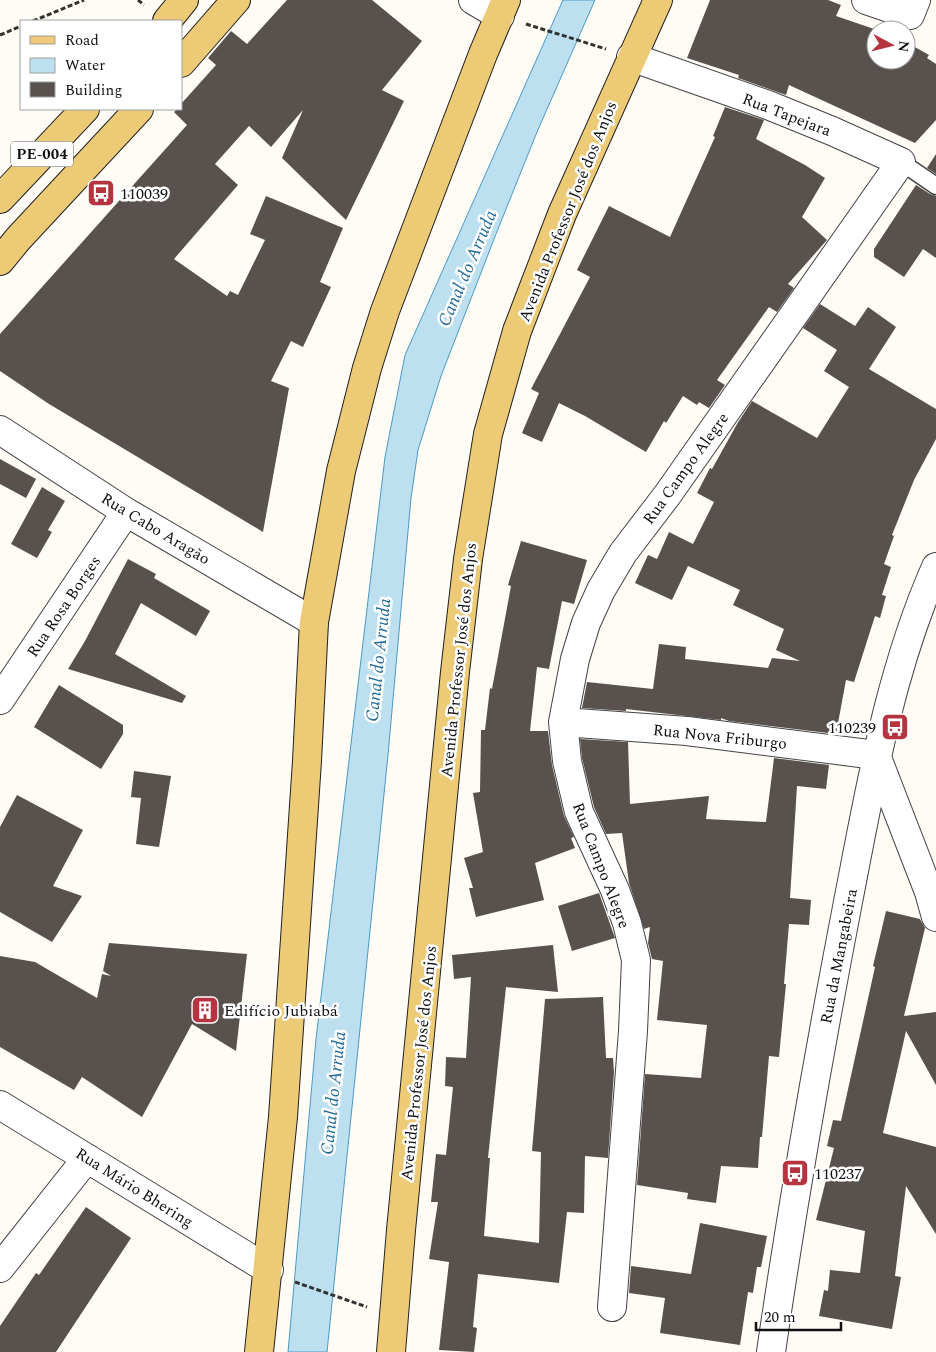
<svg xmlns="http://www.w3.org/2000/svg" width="936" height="1352" font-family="Spectral,serif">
<rect width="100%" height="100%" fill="#fefcf5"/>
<!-- water -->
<path fill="#bde0f1" stroke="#4b98c2" d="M 563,0 L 595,0 L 537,132 L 496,234 L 441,376 L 418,450 L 411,498 L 388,755 L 327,1352 L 288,1352 L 316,1039 L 385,457 L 405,355 Z"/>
<!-- building -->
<path fill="#58514e" d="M 287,0 L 372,0 L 422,41 L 382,90 L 404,101 L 346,220 L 282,158 L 303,110 L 271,147 L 249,126 L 215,164 L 238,185 L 174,259 L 227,296 L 230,291 L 238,295 L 265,240 L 250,234 L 266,196 L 343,228 L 320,282 L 331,287 L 303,347 L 291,341 L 271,381 L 289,388 L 263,532 L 49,404 L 0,371 L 0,334 L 187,125 L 174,112 L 177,109 L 181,109 L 181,104 L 216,65 L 208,58 L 231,31 L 247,44 Z
M 710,0 L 828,0 L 841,5 L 836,16 L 877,30 L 876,60 L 906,60 L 906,42 L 929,55 L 927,58 L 936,64 L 936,120 L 915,143 L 789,85 L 786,95 L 738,78 L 739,75 L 687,58 Z
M 725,107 L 764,120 L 756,139 L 805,165 L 825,178 L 802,217 L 827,240 L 788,284 L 794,288 L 777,312 L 769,307 L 717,380 L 725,385 L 709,408 L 699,402 L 697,405 L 683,396 L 666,423 L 664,421 L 646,452 L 585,416 L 559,403 L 542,442 L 522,433 L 539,393 L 531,389 L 590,277 L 577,270 L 609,206 L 670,237 L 715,137 L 713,136 Z
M 936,154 L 936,174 L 927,168 Z
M 916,185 L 930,194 L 936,196 L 936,258 L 923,249 L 904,277 L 874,257 L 874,249 Z
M 820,304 L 855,326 L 868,307 L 896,327 L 869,369 L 936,409 L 936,439 L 914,480 L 892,535 L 894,536 L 884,564 L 891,567 L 882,595 L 886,596 L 880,618 L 875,616 L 854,682 L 846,680 L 836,734 L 729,721 L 721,718 L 721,720 L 626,709 L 626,711 L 582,708 L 587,682 L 653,689 L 659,644 L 686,647 L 685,659 L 768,668 L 772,658 L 800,661 L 776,650 L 784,629 L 733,605 L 740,590 L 688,566 L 672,600 L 635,583 L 648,555 L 657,559 L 669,532 L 693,544 L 714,502 L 697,493 L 710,468 L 712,469 L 737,424 L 752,401 L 817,438 L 849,387 L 824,371 L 837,350 L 803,328 Z
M 0,459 L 36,479 L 26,498 L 0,484 Z
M 42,487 L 65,501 L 48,530 L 52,532 L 37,558 L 11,544 Z
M 521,541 L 587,560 L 574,604 L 562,601 L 549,669 L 537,667 L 530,731 L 548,731 L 552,765 L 564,816 L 574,837 L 571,838 L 575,848 L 535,863 L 544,900 L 476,917 L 469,888 L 473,888 L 464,858 L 483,852 L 473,793 L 480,792 L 481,730 L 485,730 L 490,688 L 492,689 L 511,586 L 508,585 Z
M 128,559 L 156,574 L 154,578 L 210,611 L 196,636 L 141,603 L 115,654 L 186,696 L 182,703 L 68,669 L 85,641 Z
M 59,685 L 123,725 L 123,734 L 101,769 L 34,727 Z
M 580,739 L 628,742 L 630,804 L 709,796 L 706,819 L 766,822 L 774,758 L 829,765 L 826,789 L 797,786 L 790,898 L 811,900 L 809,925 L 789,924 L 784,984 L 786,984 L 779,1057 L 769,1056 L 762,1137 L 760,1137 L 758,1168 L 721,1166 L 716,1203 L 687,1199 L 688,1193 L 637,1185 L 645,1074 L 701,1078 L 707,1025 L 657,1020 L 663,961 L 652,959 L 648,943 L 650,927 L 644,929 L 629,883 L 622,833 L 606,834 L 594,807 L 582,758 Z
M 134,771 L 171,776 L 159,847 L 136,844 L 141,798 L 131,797 Z
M 17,795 L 83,830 L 53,886 L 82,896 L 52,942 L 0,912 L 0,827 Z
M 599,893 L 615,938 L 572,951 L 558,906 Z
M 886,911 L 920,919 L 925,928 L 904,1016 L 936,1012 L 936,1085 L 906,1031 L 883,1133 L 936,1147 L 936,1234 L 906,1186 L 895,1276 L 901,1277 L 892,1329 L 819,1316 L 824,1290 L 828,1291 L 830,1270 L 860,1273 L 865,1231 L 816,1220 L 834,1148 L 827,1146 L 833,1120 L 841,1121 L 875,967 L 873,966 Z
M 109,943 L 247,954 L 236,1051 L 192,1024 L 142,1117 L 82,1077 L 74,1090 L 0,1047 L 0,956 L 35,962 L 97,998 L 102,974 L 111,976 L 103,971 Z
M 553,945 L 558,992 L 506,987 L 488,1158 L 490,1158 L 484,1236 L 539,1243 L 541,1152 L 532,1151 L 545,999 L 603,997 L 606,1058 L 613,1058 L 614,1072 L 608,1158 L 585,1156 L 584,1213 L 567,1212 L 559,1283 L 478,1274 L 473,1327 L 477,1328 L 474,1352 L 439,1350 L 449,1262 L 429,1259 L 438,1202 L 431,1202 L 436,1154 L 446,1155 L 453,1087 L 445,1086 L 446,1057 L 466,1058 L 471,977 L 454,979 L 452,955 Z
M 86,1207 L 131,1238 L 56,1352 L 0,1352 L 0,1326 L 36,1273 L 39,1275 Z
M 700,1223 L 767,1236 L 761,1267 L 757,1267 L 753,1293 L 748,1292 L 740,1345 L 660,1333 L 665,1298 L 629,1293 L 631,1266 L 691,1274 Z"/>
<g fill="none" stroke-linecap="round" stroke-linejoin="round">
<!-- service casing -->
<g stroke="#434343" stroke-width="19">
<path id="service" d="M 901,162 L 936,186"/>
</g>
<!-- minor casing -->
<g stroke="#434343" stroke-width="30">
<path id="minor" d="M 866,0 L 910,15 L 916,0
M 0,430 L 126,512 L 314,622
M 0,700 L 126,512
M 563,722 L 687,731 L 876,755 L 929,892 L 936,917
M 0,1105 L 269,1270
M 0,1268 L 87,1158
M 612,1307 L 633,1031 L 636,960 L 627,923 L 615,890 L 579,812 L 567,761 L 563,722 L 575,659 L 586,623 L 601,590 L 623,553 L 668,494 L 901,162 L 832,131 L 768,105 L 631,57"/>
</g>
<!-- tertiary casing -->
<g stroke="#434343" stroke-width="30">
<path id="tertiary" d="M 473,0 L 500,16
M 771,1352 C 793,1201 819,1052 848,902 C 870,789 889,673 936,567"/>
</g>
<!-- primary casing -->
<g stroke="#212121" stroke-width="30">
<path id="primary" d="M 167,21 L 184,0
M 181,63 L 236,0
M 0,199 L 85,109
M 0,261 L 18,239 L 139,109
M 259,1352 L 283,1117 L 307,761 L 314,622 L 341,471 L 367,368 L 385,311 L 483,54 L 506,0
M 391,1352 L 401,1230 L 455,672 L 468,559 L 488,434 L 517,331 L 562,214 L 658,0"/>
</g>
<!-- path -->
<path stroke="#323232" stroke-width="3" stroke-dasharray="5 2.5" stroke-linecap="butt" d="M 138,0 L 144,5
M 33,21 L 84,0
M 526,24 L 606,49
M 0,35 L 21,26
M 295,1282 L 367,1307"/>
<!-- service -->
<use href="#service" stroke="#fff" stroke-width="16"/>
<!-- minor -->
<use href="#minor" stroke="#fff" stroke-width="28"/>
<!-- tertiary -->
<use href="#tertiary" stroke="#fff" stroke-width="28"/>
<!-- primary -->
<use href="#primary" stroke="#ecca76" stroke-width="28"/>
</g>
<!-- icons -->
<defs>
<g id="bus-square" transform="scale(1.4375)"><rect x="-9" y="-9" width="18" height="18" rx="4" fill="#b53440" stroke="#fff"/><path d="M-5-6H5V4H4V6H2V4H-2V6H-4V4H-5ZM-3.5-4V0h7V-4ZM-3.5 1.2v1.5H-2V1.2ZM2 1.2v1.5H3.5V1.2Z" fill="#fff"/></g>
<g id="building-square" transform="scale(1.4375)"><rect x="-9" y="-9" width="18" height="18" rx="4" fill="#b53440" stroke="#fff"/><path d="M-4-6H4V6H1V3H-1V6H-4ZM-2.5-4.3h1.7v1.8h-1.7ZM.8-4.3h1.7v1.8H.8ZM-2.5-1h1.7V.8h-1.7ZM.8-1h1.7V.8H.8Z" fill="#fff"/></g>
</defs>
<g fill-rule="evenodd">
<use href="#bus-square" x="101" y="193"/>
<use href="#bus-square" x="895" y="727"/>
<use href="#building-square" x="205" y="1010"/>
<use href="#bus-square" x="795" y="1173"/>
</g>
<g text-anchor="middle" stroke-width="5" stroke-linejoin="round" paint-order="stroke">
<!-- shield labels -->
<rect fill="#fff" stroke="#585858" stroke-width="1" x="11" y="141.5" width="62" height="25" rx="4"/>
<g font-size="15" font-weight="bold" fill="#101010">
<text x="42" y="159">PE-004</text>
</g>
<!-- street labels -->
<g font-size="16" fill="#101010" stroke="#fff">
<text transform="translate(787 114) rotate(21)" y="6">Rua Tapejara</text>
<text transform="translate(567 211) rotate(-68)" y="6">Avenida Professor José dos Anjos</text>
<text transform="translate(685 468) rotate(-54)" y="6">Rua Campo Alegre</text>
<text transform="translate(156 528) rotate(31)" y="6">Rua Cabo Aragão</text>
<text transform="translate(63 606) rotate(-56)" y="6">Rua Rosa Borges</text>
<text transform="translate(458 660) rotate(-84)" y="6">Avenida Professor José dos Anjos</text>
<text transform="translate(720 736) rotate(6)" y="6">Rua Nova Friburgo</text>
<text transform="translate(602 865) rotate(69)" y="6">Rua Campo Alegre</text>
<text transform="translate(838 956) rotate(-79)" y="6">Rua da Mangabeira</text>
<text transform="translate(418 1063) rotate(-84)" y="6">Avenida Professor José dos Anjos</text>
<text transform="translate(135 1187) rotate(32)" y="6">Rua Mário Bhering</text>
</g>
<!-- poi labels -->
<g font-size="16" fill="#101010" stroke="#fff" text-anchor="start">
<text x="120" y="199">110039</text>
<text x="876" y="733" text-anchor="end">110239</text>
<text x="224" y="1016">Edifício Jubiabá</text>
<text x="814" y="1179">110237</text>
</g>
<!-- water labels -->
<g font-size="18" font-style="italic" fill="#236b99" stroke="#fff">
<text transform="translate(467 268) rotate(-67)" y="6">Canal do Arruda</text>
<text transform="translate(378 660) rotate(-84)" y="6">Canal do Arruda</text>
<text transform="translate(333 1093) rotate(-84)" y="6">Canal do Arruda</text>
</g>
</g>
<!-- legend -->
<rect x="20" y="20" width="162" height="90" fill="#ffffff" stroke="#9f9f9f"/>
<rect x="30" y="36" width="25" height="8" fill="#ecca76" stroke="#9f9f9f"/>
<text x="65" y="45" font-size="15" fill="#101010">Road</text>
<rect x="30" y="58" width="25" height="15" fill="#bde0f1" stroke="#9f9f9f"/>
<text x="65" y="70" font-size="15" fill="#101010">Water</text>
<rect x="30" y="82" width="25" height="15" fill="#58514e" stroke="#9f9f9f"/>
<text x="65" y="95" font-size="15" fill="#101010">Building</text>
<!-- north arrow -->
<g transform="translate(891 45) rotate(97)"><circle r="24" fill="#ffffff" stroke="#9f9f9f"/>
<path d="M0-4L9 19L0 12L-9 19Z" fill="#b53440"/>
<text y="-8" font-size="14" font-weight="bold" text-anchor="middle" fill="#101010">N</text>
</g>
<!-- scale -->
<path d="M756 1322v8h85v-8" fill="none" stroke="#101010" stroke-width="2.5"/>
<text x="764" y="1322" font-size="15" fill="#101010" stroke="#ffffff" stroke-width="4" paint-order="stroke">20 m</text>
</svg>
